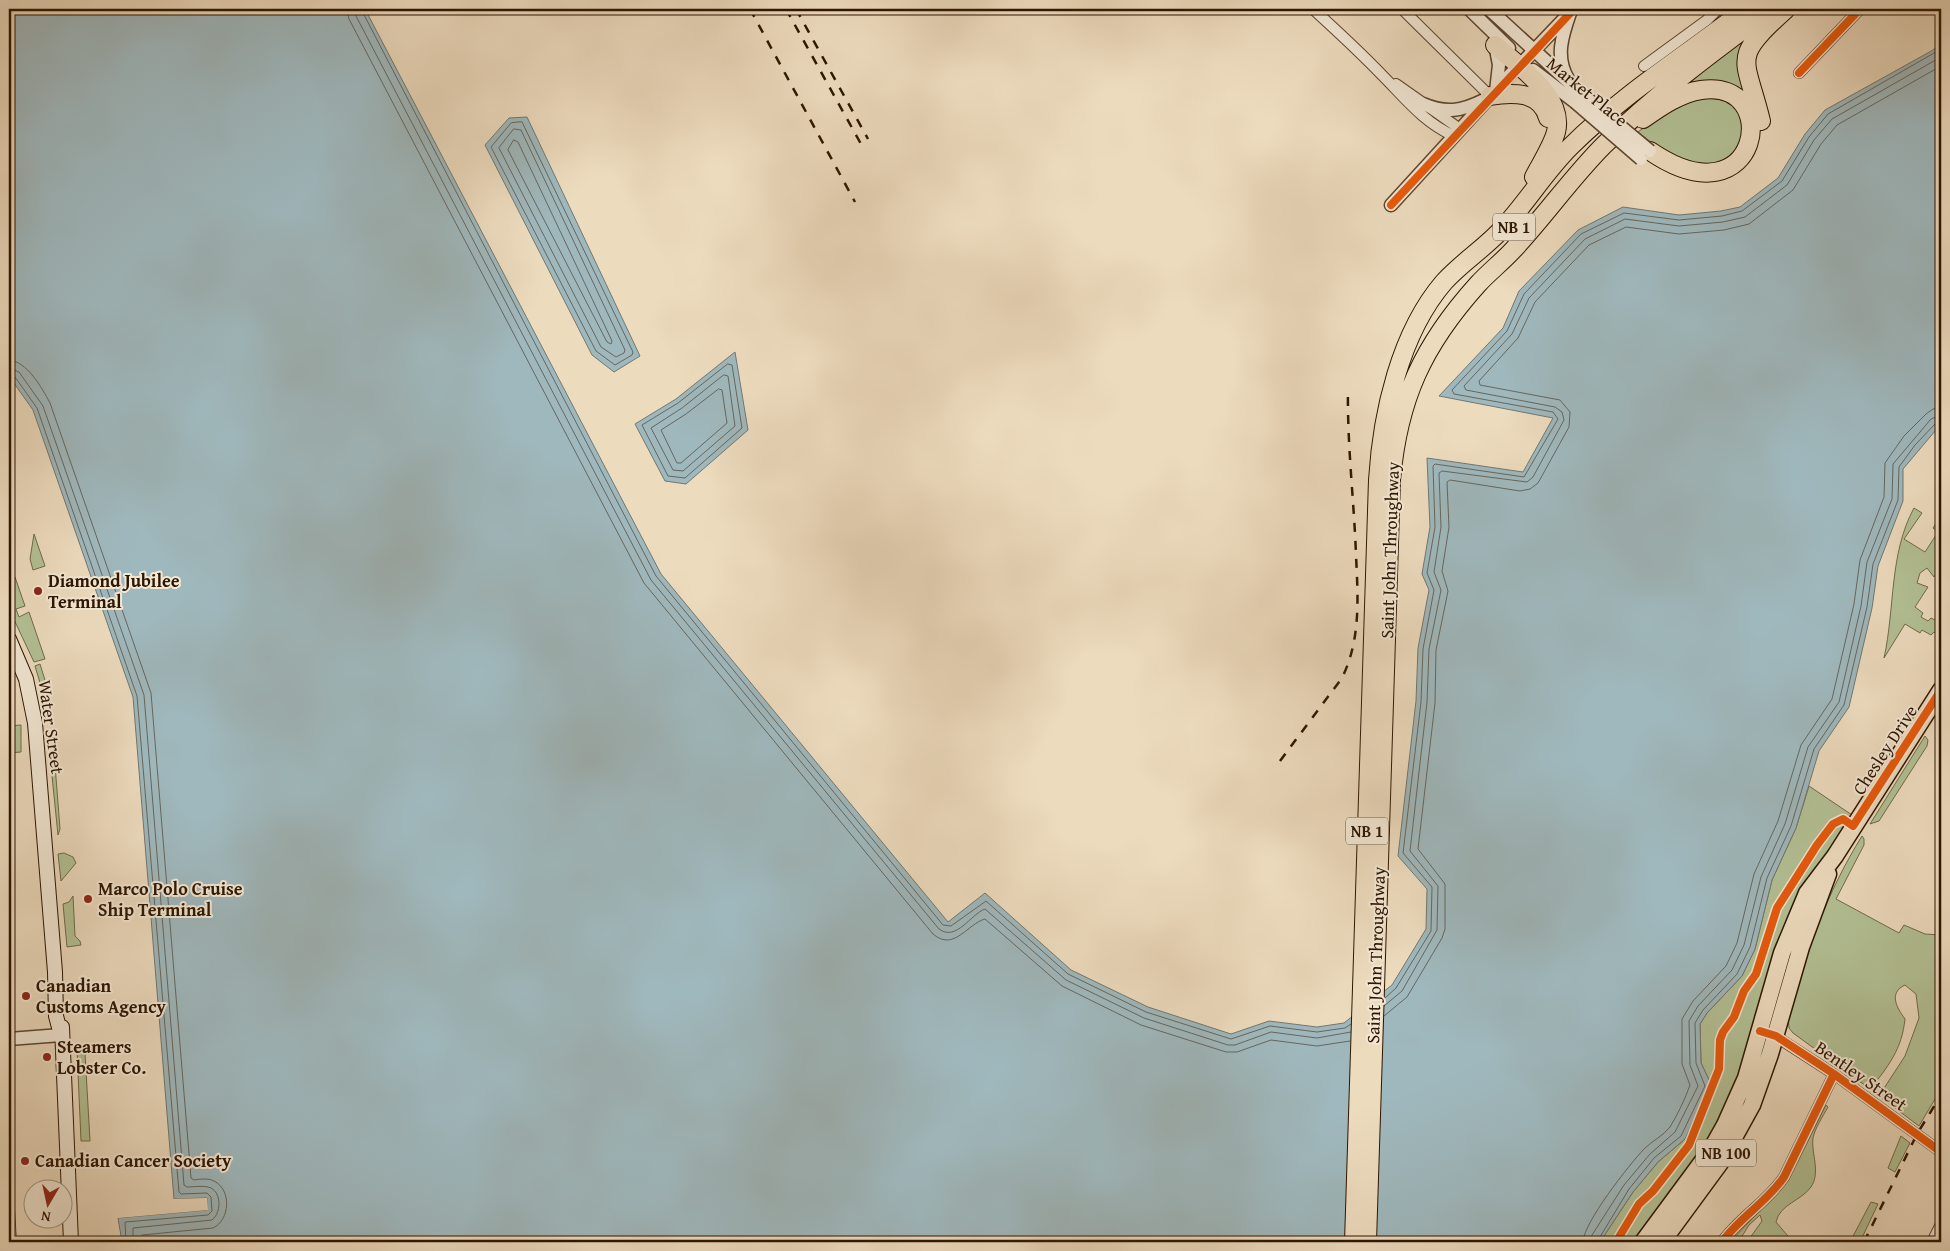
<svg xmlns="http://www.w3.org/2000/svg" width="1950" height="1251" font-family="'Gentium Book Plus',serif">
<rect width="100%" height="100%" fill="#eddbbe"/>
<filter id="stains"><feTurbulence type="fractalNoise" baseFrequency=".004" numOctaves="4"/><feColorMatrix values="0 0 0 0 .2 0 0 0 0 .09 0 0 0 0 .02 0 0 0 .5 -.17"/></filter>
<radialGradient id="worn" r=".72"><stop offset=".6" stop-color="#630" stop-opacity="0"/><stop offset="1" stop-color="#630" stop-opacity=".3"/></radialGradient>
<!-- green -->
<path fill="#b3c195" stroke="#706b4a" d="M 1755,30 L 1748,100 L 1680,89 Z
M 1719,96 L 1737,107 L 1746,132 L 1730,160 L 1701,168 L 1656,146 L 1638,132 L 1679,102 Z
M 1914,508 L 1922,513 L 1904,539 L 1925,552 L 1938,532 L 1933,528 L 1937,522 C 1944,540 1944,561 1934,577 L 1927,568 L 1920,573 L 1917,583 L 1928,587 L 1915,607 L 1923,613 L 1921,617 L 1928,621 L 1931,618 L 1941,623 L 1941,636 L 1934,632 L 1931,635 L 1922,630 L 1920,633 L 1905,624 L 1884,658 C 1895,609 1889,554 1914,508 Z
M 34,534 L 45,566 L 33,570 L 30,559 Z
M 9,570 L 12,578 L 15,577 L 25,606 L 16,609 L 19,617 L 29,612 L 45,659 L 34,662 L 9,609 Z
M 40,664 L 48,690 L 44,696 L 35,666 Z
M 21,725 L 21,752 L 9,753 L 9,726 Z
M 1925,736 L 1928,740 L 1927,746 L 1879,821 L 1870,824 Z
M 50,756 L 52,756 L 55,765 L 60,829 L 58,835 Z
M 1809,786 L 1858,819 L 1807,893 L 1737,1100 L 1643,1242 L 1600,1242 L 1633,1192 L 1658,1162 L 1685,1139 L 1711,1084 L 1701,1063 L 1700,1024 L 1707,1013 L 1742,976 L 1755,949 L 1772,880 L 1796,828 Z
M 1862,836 L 1864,839 L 1864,845 L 1836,899 L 1899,933 L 1904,925 L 1925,934 L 1941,935 L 1941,1089 L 1919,1126 L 1879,1096 L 1905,1056 L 1919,1018 L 1916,994 L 1905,985 C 1888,993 1897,1008 1905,1019 C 1902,1049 1888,1067 1870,1089 L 1793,1033 L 1789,1028 L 1788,1018 C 1805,954 1827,892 1862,836 Z
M 64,853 L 73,857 L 76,863 L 61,881 L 58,854 Z
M 73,896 L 75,936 L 80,941 L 81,945 L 67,947 L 63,904 L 69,902 Z
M 77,1050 L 80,1053 L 85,1053 L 90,1141 L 81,1141 Z
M 1826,1105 L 1828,1107 C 1823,1116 1815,1128 1813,1138 C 1811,1154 1821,1172 1811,1187 C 1801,1201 1780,1204 1776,1222 L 1793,1242 L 1747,1242 L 1762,1221 L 1760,1215 L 1749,1225 L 1739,1241 L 1730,1242 L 1788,1181 Z
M 1901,1136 L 1910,1143 L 1895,1172 L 1888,1168 Z
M 1871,1202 L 1878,1204 L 1860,1242 L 1850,1242 Z"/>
<!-- water -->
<path fill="#9fb8bd" stroke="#717771" d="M 9,9 L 365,9 L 661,574 L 948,922 L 985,893 L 1071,970 L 1148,1007 L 1231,1034 L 1269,1021 L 1317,1027 L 1344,1023 L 1392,985 L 1426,929 L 1427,889 L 1398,856 L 1416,701 L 1418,648 L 1429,590 L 1422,574 L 1430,527 L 1427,458 L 1523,472 L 1553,418 L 1439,396 L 1503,328 L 1519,291 L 1578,230 L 1623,207 L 1679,215 L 1721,211 L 1740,207 L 1778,178 L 1805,134 L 1825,110 L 1933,50 L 1941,43 L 1941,424 L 1903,469 L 1903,501 L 1878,566 L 1872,608 L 1849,707 L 1819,751 L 1796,828 L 1772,880 L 1755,949 L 1742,976 L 1707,1013 L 1700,1024 L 1701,1063 L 1711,1084 L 1685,1139 L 1658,1162 L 1633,1192 L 1600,1242 L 122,1242 L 118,1218 L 207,1210 L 207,1198 L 174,1199 L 133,697 L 33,410 L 9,376 Z
M 527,117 L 640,356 L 614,372 L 592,355 L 485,145 L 509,118 Z
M 735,352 L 748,430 L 686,484 L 665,481 L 635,424 L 676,399 Z"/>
<!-- pier -->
<path fill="#eddbbe" d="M 207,1198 L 208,1210 L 118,1218 L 119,1215 L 205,1208 L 204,1200 L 174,1201 L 172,1199 Z"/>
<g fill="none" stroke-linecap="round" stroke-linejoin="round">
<!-- shore -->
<path stroke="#66665e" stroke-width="1" d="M 347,9 L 349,19 L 644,583 L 933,934 C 954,952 967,924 985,919 L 1062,986 L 1141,1025 L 1226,1052 L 1237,1052 L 1271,1040 L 1317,1046 L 1350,1041
M 354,9 L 356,16 L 651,580 L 939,929 C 956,942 971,914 985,909 L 1066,980 L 1144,1018 L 1228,1045 L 1235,1045 L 1271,1032 L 1317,1038 L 1351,1032
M 361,9 L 656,576 L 943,925 L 951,926 L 986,901 L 1068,974 L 1146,1012 L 1231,1039 L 1270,1026 L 1317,1032 L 1345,1028 L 1351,1024
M 522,122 L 633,352 L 632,355 L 615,365 L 596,351 L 491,147 L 511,123 Z
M 514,129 L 521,130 L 625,350 L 624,353 L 616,357 L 601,347 L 499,148 Z
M 514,140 L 518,142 L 612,341 L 611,344 L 607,342 L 508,150 Z
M 9,360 C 27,361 42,388 50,403 L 151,693 L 191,1178 L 194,1180 C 200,1179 208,1178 214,1181 C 232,1190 230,1220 213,1228 L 142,1235 L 140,1242
M 728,364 L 732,365 L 742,428 L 685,478 L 668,476 L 642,425 L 678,403 Z
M 9,368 L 19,372 L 43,406 L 144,695 L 184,1185 L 187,1187 C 194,1187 204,1185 211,1188 C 222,1194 221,1213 212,1220 L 133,1228 L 133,1242
M 9,374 L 15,377 L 37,408 L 137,696 L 179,1192 L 181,1194 L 207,1193 L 211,1197 L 212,1211 L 208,1215 L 125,1222 L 126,1242
M 724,375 L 728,376 L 735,426 L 683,471 L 673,470 L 651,428 L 682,408 Z
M 719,389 L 722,390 L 727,423 L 681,463 L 677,463 L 661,430 L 686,414 Z
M 1385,998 L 1396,988 L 1431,931 L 1432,887 L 1403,853 L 1421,702 L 1423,649 L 1434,590 L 1427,573 L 1435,527 L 1433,466 L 1435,464 L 1524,477 L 1558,419 L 1553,412 L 1454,394 L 1452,390 L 1507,331 L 1524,294 L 1581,234 L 1624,213 L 1679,220 L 1722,216 L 1742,211 L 1782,181 L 1809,137 L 1828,114 L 1941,49
M 1384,1006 L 1402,991 L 1437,930 L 1438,886 L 1410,851 L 1427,702 L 1429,649 L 1441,590 L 1434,572 L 1441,527 L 1439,473 L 1442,471 L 1527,482 L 1533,477 L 1564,420 L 1562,412 L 1555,407 L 1466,390 L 1464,386 L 1512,334 L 1529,298 L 1585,239 L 1625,219 L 1679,226 L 1723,222 L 1745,217 L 1787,185 L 1814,140 L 1832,119 L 1941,57
M 1384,1016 L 1407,997 L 1442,938 L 1445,929 L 1445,884 L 1418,849 L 1435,703 L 1436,650 L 1448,591 L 1442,571 L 1449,527 L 1447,482 L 1450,480 L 1520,491 L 1530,489 L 1538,483 L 1569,427 L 1570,412 L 1560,400 L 1480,385 L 1479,381 L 1518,338 L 1535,302 L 1589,245 L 1626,227 L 1679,234 L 1724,230 L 1749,224 L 1793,190 L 1821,144 L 1837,125 L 1941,66
M 1583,1242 C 1583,1223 1629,1165 1644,1149 C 1652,1141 1663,1136 1670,1127 C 1678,1114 1685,1099 1690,1085 L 1682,1064 L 1682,1019 L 1693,1001 L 1726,966 L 1737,943 L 1754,874 L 1778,821 L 1801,745 L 1832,699 L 1854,604 L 1860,560 L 1884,497 L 1885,463 L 1904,436 L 1926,414 L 1933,409 L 1941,408
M 1590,1242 L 1592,1235 L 1624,1185 L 1650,1154 L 1675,1132 L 1698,1086 L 1690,1065 L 1689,1021 L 1698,1006 L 1732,970 L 1744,945 L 1761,877 L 1785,824 L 1808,747 L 1839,702 L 1861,606 L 1867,562 L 1892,499 L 1893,464 L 1931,419 L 1941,415
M 1597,1242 L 1629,1189 L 1654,1158 L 1681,1136 L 1705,1086 L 1696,1063 L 1695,1023 L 1703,1010 L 1737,974 L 1750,947 L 1767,878 L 1791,826 L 1814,749 L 1844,705 L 1867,607 L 1873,564 L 1898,500 L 1899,467 L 1915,445 L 1936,423 L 1941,422"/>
<!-- minor casing -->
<g stroke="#5d4630" stroke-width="12">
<path id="minor" d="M 1313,9 C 1336,30 1360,52 1382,75 C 1405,98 1423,122 1454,136
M 1402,9 L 1490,96
M 1644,66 L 1707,20 L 1718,9
M 1799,73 L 1860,9
M 1396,84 L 1460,129
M 1772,1034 L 1834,1074 L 1941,1152
M 9,1209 L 11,1242
M 1722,1242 C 1740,1217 1767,1202 1784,1177 L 1834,1074
M 1932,1242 L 1941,1224"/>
</g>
<!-- tertiary casing -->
<g stroke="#5d4630" stroke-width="15">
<path id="tertiary" d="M 1469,9 L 1509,48
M 1489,9 L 1583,95
M 1495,44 L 1499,65 L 1496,91
M 1523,62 L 1567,16
M 1533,70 L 1575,102
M 1568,79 C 1555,57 1562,36 1570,13
M 1423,104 C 1446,114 1462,111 1484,100
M 1391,205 L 1518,66
M 9,1039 L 61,1035"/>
</g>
<!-- secondary casing -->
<g stroke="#2d1500" stroke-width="16">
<path id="secondary" d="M 9,639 L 26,679 L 35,723 L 55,972 L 56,1016 L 61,1035
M 62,1027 L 71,1242"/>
</g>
<!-- primary casing -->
<g stroke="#2d1500" stroke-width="19">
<path id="primary" d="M 1643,1242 L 1711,1150 L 1725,1125 L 1746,1078 L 1782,953 L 1807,893 L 1835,856 L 1941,690
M 1662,1242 L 1720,1163 L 1752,1105 L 1770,1054 L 1801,947 L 1828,874"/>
</g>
<!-- motorway casing -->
<g stroke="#2d1500" stroke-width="20">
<path id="motorway" d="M 1495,45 C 1518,66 1565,96 1556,132 C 1552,147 1541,163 1534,177
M 1490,96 C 1512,92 1541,91 1548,118
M 1643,119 C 1660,107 1680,93 1701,90 C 1784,77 1761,227 1650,151
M 1761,121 C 1745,55 1730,60 1786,9
M 1354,1242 L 1378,480 C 1382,414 1400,333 1444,282 C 1462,262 1485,248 1503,228 C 1527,202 1545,172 1570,147 C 1623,94 1687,54 1746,9
M 1367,1242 L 1391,480 C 1398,399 1423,345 1478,284 C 1489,272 1502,262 1513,250 C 1545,216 1571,178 1604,145 C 1656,94 1713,52 1771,9"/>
</g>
<!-- minor -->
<use href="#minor" stroke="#f3e8d5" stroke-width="10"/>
<!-- tertiary -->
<use href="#tertiary" stroke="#f3e8d5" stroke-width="12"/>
<!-- secondary -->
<use href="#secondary" stroke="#f3e8d5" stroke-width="14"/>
<!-- primary -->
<use href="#primary" stroke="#eddbbe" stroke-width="16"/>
<!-- motorway -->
<use href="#motorway" stroke="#eddbbe" stroke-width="18"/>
<!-- rail -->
<path stroke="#2d1500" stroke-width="2.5" stroke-dasharray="9 9" stroke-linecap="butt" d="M 750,9 L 855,202
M 786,9 L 861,144
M 796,9 L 868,139
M 1280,761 L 1342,678 C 1361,639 1358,598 1356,555 C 1354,500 1347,444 1348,388
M 1864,1242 L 1917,1134 L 1941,1095"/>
<!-- tertiary-bridge casing -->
<g stroke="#5d4630" stroke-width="15" stroke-linecap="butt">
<path id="tertiary-bridge" d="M 1583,95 L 1650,151
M 1575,102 L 1641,159"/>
</g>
<!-- tertiary-bridge -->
<use href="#tertiary-bridge" stroke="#f3e8d5" stroke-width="12"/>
<!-- cycleway casing -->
<g stroke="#f3e8d5" stroke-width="11">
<path id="cycleway" d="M 1799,73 L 1860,9
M 1391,205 L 1574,9
M 1760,1031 L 1776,1036 L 1834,1074 L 1941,1152
M 1616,1242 L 1639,1204 L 1653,1191 L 1689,1145 L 1719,1069 L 1720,1040 L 1723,1032 L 1734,1017 L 1744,991 L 1756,974 L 1777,908 L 1817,845 L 1833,824 L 1843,819 L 1853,826 L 1941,690
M 1722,1242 C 1740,1217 1767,1202 1784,1177 L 1834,1074"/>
</g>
<!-- cycleway -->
<use href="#cycleway" stroke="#e8590c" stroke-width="8"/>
</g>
<!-- markers -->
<g fill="#8f2418" stroke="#f3e8d5" stroke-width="2">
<circle cx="38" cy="591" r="5"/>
<circle cx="88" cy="899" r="5"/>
<circle cx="26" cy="996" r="5"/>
<circle cx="47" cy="1057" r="5"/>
<circle cx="25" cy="1161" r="5"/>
</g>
<g text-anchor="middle" stroke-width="4" stroke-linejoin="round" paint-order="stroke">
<!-- shield labels -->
<g fill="#f3e8d5" stroke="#685440" stroke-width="1">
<rect x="1493" y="213.5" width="42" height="27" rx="4"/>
<rect x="1346" y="817.5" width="42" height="27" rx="4"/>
<rect x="1696" y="1139.5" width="60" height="27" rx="4"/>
</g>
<g font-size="16" font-weight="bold" fill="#2d1500">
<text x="1514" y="233">NB 1</text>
<text x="1367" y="837">NB 1</text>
<text x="1726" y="1159">NB 100</text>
</g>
<!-- street labels -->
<g font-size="18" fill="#2d1500" stroke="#f3e8d5">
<text transform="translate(1587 92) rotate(39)" y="6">Market Place</text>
<text transform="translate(1390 550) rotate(-88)" y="6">Saint John Throughway</text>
<text transform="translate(51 727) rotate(82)" y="6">Water Street</text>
<text transform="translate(1885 750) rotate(-57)" y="6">Chesley Drive</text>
<text transform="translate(1376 955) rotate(-88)" y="6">Saint John Throughway</text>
<text transform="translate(1861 1076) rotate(35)" y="6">Bentley Street</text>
</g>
<!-- poi labels -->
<g font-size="18" font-weight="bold" fill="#2d1500" stroke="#f3e8d5" text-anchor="start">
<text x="48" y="587">Diamond Jubilee<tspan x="48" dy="21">Terminal</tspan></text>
<text x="98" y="895">Marco Polo Cruise<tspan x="98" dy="21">Ship Terminal</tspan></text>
<text x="36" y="992">Canadian<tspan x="36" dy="21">Customs Agency</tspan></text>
<text x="57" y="1053">Steamers<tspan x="57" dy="21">Lobster Co.</tspan></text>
<text x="35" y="1167">Canadian Cancer Society</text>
</g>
</g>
<!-- margin -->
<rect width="1950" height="1251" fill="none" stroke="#eddbbe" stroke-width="30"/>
<rect x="10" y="10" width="1930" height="1231" fill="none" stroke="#2d1500" stroke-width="2.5"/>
<rect x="15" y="15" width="1920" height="1221" fill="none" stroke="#2d1500"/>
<!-- north arrow -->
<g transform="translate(48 1204) rotate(189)"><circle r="24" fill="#f3e8d5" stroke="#a49480"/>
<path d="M0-4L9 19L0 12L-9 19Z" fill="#8f2418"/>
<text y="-8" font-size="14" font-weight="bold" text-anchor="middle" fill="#2d1500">N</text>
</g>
<rect width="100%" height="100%" filter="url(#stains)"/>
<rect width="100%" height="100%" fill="url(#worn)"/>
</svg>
